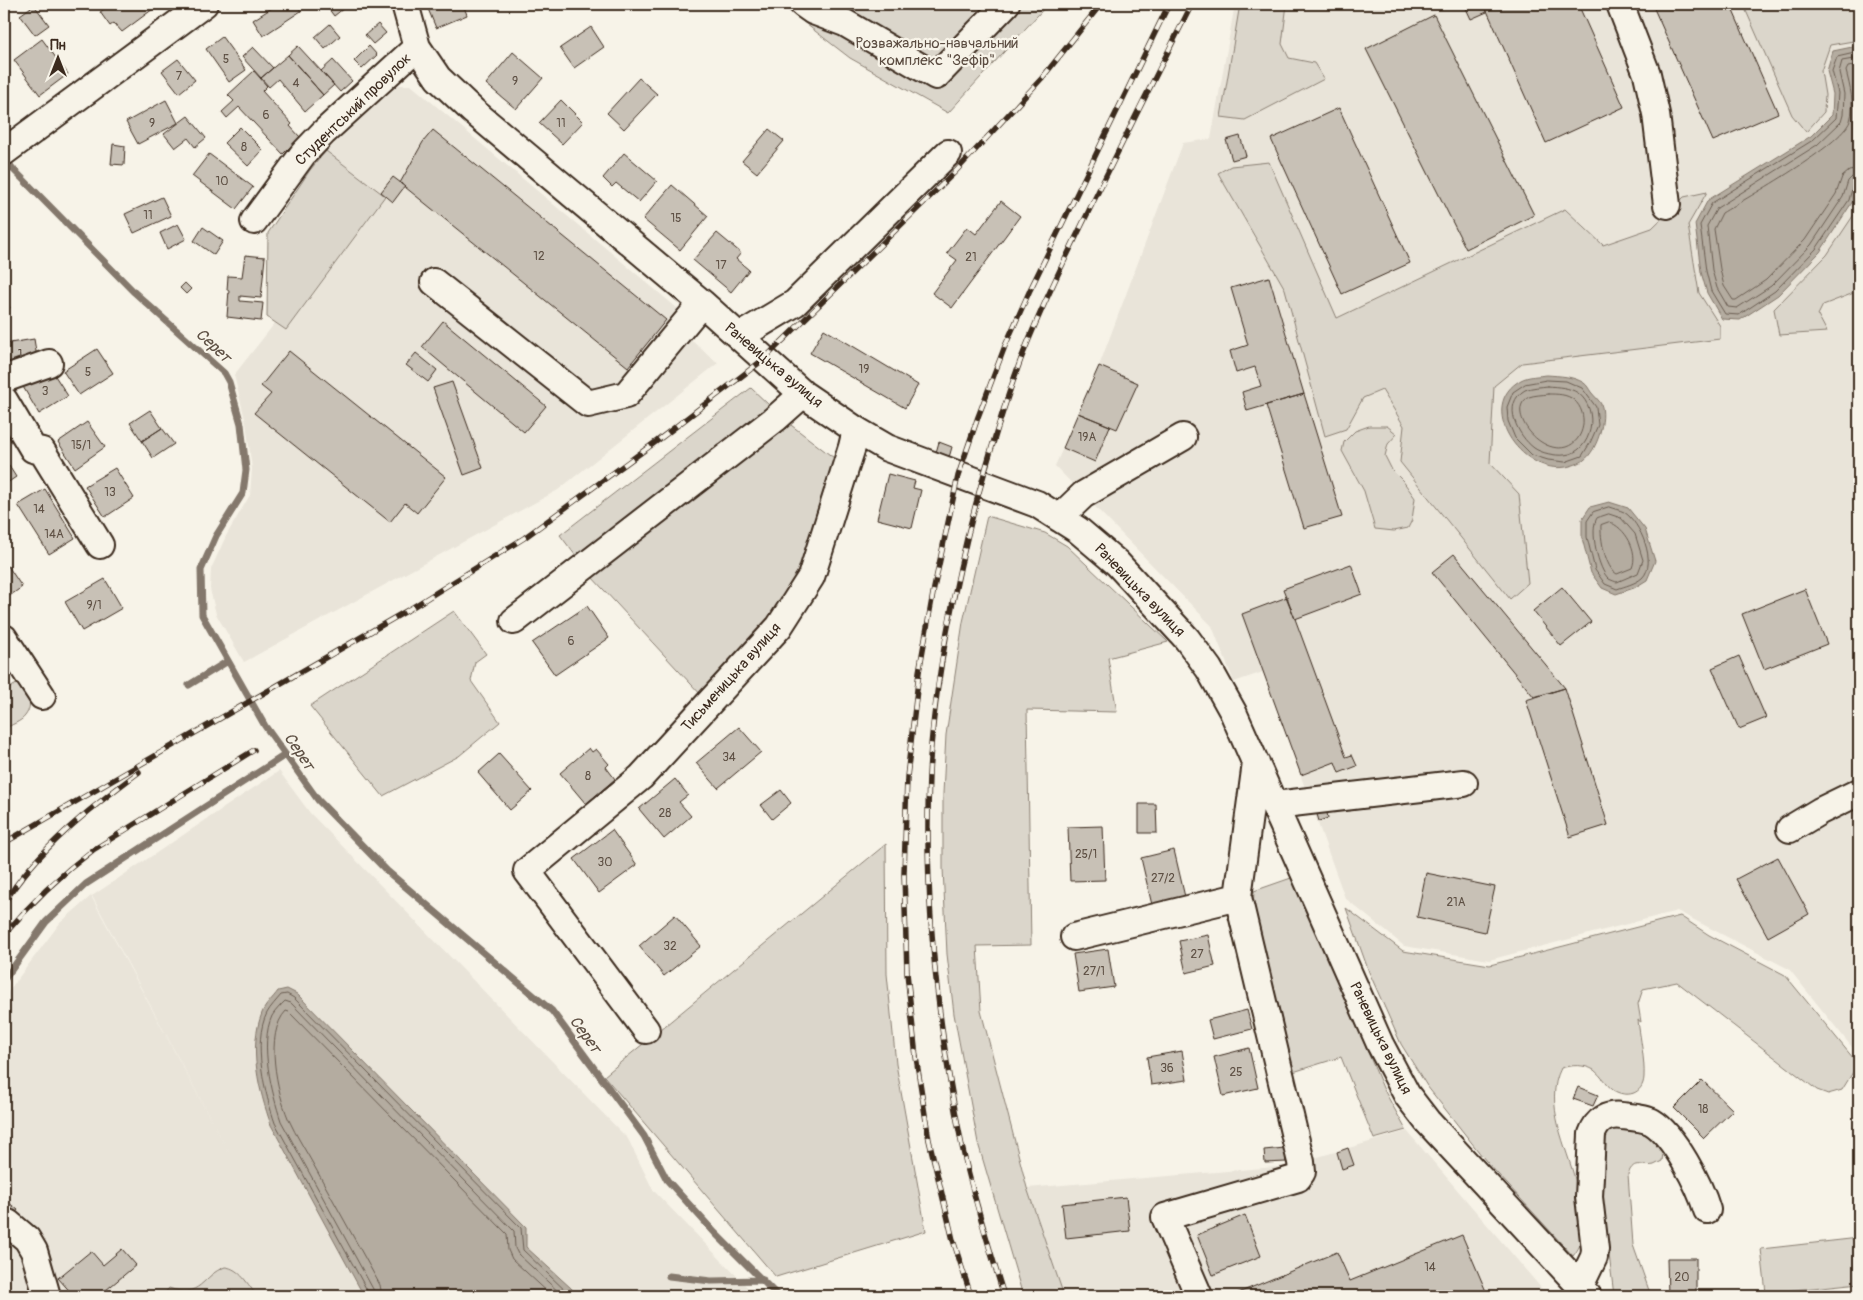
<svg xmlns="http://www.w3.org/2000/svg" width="1863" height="1300" font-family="Pangolin,sans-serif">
<rect width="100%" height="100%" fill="#f7f3e8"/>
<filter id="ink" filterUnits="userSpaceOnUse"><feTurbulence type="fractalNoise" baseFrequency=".02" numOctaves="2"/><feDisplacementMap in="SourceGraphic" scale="10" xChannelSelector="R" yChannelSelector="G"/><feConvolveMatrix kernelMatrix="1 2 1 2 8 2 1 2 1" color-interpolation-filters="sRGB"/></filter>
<g filter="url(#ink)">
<!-- built -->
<path fill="#e9e4d9" d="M 1235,4 L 1859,4 L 1859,1056 L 1789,969 L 1677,911 L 1489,960 L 1404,946 L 1345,898 L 1263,672 L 1234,682 L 1212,626 L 1055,466 L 1099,366 L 1183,143 L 1211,139 Z
M 398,85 L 411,85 L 683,313 L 673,325 L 718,363 L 558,490 L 244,662 L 216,614 L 210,589 L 211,569 L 226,536 L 250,495 L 252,469 L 246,423 L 234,375 L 275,323 L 267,317 L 268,233 L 310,170 L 326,151 Z
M 279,771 L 310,813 L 628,1139 L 653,1190 L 756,1296 L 4,1296 L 4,997 L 60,923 L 91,896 L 228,1151 L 92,896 Z
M 1407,1131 L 1548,1296 L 1064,1296 L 1027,1188 L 1287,1166 Z"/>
<!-- green -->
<path fill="#dbd6cb" stroke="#8b8074" d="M 780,4 L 1048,4 L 948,113 L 850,58 Z
M 1240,4 L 1287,4 L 1282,44 L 1289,58 L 1314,63 L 1324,79 L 1245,120 L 1221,117 Z
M 1743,4 L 1859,4 L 1859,40 L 1830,45 L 1821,71 L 1825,95 L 1824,112 L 1806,132 L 1792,115 Z
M 326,151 L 385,196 L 286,330 L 267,317 L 268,233 L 310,170 Z
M 1269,162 L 1337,318 L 1565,209 L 1603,245 L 1652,228 L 1684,197 L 1707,192 L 1688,225 L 1699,293 L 1720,326 L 1720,339 L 1522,363 L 1494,386 L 1490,463 L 1519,494 L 1528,583 L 1510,599 L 1400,462 L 1404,426 L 1382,390 L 1363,398 L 1346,429 L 1325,436 L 1285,289 L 1218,173 L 1231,166 Z
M 1859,207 L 1859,291 L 1823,305 L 1818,315 L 1827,332 L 1779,335 L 1774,309 L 1827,255 Z
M 751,388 L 787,422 L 838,461 L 807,572 L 774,623 L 703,697 L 591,576 L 560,535 Z
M 1369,426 L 1387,426 L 1397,434 L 1388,444 L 1385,456 L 1392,470 L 1403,481 L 1415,498 L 1412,520 L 1408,528 L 1394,531 L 1375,529 L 1364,491 L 1342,451 L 1344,442 L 1355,431 Z
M 987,516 L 1045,533 L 1067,546 L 1168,642 L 1108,658 L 1117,712 L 1027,710 L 1031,945 L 977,946 L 981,1011 L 1027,1188 L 1064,1296 L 1023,1296 L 978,1143 L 954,1014 L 947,954 L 943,868 L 943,794 L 946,735 L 963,622 Z
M 454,611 L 486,654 L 475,662 L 471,681 L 500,722 L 459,756 L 383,796 L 310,706 Z
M 22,681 C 28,691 34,705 25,716 C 21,722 10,725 4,729 L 4,691 Z
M 886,844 L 887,974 L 896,1064 L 926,1231 L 776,1277 L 604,1076 Z
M 1294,877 L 1383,1088 L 1406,1130 L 1374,1139 L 1341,1057 L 1290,1073 L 1253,910 L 1254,891 Z
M 1346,908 L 1403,951 L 1490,965 L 1680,916 L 1709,935 L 1785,975 L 1858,1064 L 1842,1090 L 1828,1094 L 1817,1090 L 1677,982 L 1643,989 L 1638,1004 L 1641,1022 L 1638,1020 C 1640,1038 1645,1060 1644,1077 C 1643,1095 1626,1098 1613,1090 C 1606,1085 1601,1075 1594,1070 C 1584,1064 1571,1065 1561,1068 C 1543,1104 1567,1147 1576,1183 C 1579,1193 1579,1206 1580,1217 C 1582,1235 1585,1241 1573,1256 L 1486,1161 L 1427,1086 L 1401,1044 L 1369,972 Z
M 1621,1125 L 1645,1133 L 1662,1143 L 1663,1153 L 1662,1161 C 1659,1162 1657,1164 1654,1165 C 1641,1168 1635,1158 1628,1174 L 1633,1245 L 1651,1296 L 1614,1296 L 1604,1212 L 1599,1150 L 1602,1135 L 1609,1128 Z
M 1859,1238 L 1859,1283 L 1766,1293 L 1761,1249 Z
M 225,1267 C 240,1268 248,1285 257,1296 L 162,1296 L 169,1288 C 201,1300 202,1275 225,1267 Z"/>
<!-- water -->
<path fill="#b4aca0" stroke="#84786c" d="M 1857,46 L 1859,47 L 1859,179 L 1853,201 L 1820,252 L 1778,295 L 1740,320 L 1722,319 L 1707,293 L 1701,272 L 1695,224 L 1708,200 L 1811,136 L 1832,115 L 1833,94 L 1827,71 L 1833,51 Z
M 1547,375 C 1560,376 1573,376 1584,383 C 1587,385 1589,389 1591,392 C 1594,396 1599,400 1601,404 C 1607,418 1597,451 1584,460 C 1581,463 1571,466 1566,467 C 1520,475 1475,405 1521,380 C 1528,376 1539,376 1547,375 Z
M 1609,502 L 1628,508 L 1645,529 L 1655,561 L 1647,580 L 1634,588 L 1616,594 L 1602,588 L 1591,573 L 1582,538 L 1582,519 L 1590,507 Z
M 287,989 L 297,994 L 526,1227 L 526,1247 L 571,1288 L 577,1296 L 364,1296 L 271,1125 C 259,1090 248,1049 262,1013 C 265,1005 273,998 278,991 Z"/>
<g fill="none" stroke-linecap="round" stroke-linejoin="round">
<!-- shore -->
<path stroke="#6b5e52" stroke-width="1" d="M 1859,52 L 1837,57 L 1832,71 L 1838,93 L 1836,118 L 1813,140 L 1712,203 L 1700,225 L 1706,271 L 1711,291 L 1725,314 L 1739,315 L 1775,291 L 1816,249 L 1849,200 L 1853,185 L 1859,182
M 1859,58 L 1842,61 L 1839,72 L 1844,94 L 1843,115 L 1841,122 L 1817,145 L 1717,208 L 1707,226 L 1712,270 L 1717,288 L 1728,307 L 1737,308 L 1771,286 L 1811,245 L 1843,197 L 1848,181 L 1852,177 L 1859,176
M 1859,65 L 1848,67 L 1846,71 C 1850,87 1855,104 1850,121 C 1841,146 1748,197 1722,213 L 1714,229 L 1720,269 L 1724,286 L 1733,300 L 1736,300 L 1766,280 L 1805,240 L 1836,194 L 1842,177 L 1849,171 L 1859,169
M 1547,380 L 1566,381 L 1582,388 L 1596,407 L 1598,425 L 1590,443 L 1582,456 L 1565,462 L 1548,460 L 1532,455 L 1515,438 L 1508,421 L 1507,407 L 1513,392 L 1525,384 Z
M 1548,386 C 1558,387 1569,387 1578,393 C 1600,409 1593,453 1564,455 C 1555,456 1541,453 1534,448 C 1518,436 1501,404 1525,390 C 1532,387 1541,387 1548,386 Z
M 1548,394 C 1557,394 1567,394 1574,400 C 1589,413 1585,441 1566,447 C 1538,455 1505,409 1529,397 C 1534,395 1542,395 1548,394 Z
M 1609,507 C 1614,509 1620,510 1624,512 C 1640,522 1658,563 1642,578 C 1635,584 1625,586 1617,589 L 1605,584 L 1595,570 L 1587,537 L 1587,521 L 1593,512 Z
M 1609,514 L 1621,518 L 1635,534 L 1643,560 L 1638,573 L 1617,582 C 1616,582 1611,580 1609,579 C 1598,570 1589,529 1597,518 Z
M 1609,522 C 1625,527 1639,551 1632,568 L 1617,574 C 1605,568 1600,537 1601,525 Z
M 368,1296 L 368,1292 L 275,1123 C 265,1094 252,1042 267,1013 C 270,1007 277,1000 281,995 L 287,994 L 294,998 L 521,1228 L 523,1250 L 571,1296
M 375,1296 L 373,1289 L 281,1121 C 272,1093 259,1044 272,1016 C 275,1011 281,1005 285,1001 L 291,1003 L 514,1231 L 515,1248 L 518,1254 L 563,1296
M 382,1296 L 380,1285 C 359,1247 338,1209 317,1171 C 308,1154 296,1136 288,1118 C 277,1091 264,1034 286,1011 L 289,1012 L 507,1234 L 508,1250 L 512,1259 L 552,1296"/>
<!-- stream -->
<path stroke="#84786c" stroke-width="7" d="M 4,157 L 13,169 L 134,292 L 224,373 L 229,382 L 241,424 L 246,470 L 243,493 L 216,536 L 201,570 L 202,615 L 265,726 L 318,800 L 387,871 L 552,1011 L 644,1136 L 667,1180 L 715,1233 L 778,1296
M 189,685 L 228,661
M 4,980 L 46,922 L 86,884 L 285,755
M 669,1276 L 711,1281 L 763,1280"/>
</g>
<!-- building -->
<path fill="#c8c1b6" stroke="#3b2a1e" d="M 111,4 L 155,4 L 157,6 L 122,32 L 114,23 L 110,26 L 100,12 Z
M 278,4 L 296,4 L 301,11 L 263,36 L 253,20 Z
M 325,4 L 349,4 L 334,16 Z
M 426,4 L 463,4 L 467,15 L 436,28 Z
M 1464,4 L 1484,4 L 1487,12 L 1471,19 Z
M 1484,4 L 1578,4 L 1624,107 L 1546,143 Z
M 1652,4 L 1730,4 L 1778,113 L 1713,141 Z
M 34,5 L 49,25 L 35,35 L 20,15 Z
M 1434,15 L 1534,215 L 1466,249 L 1366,49 Z
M 330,24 L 340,36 L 325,49 L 315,37 Z
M 378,24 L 386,33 L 373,44 L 365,35 Z
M 591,27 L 604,47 L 574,68 L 560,48 Z
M 222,37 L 246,70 L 229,82 L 206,49 Z
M 42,39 L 68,74 L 40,95 L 14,60 Z
M 298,46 L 334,85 L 323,95 L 288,55 Z
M 369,46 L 377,55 L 362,69 L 354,61 Z
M 253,47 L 273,68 L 261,78 L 242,57 Z
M 513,52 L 543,78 L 516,109 L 486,84 Z
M 288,55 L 323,95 L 305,111 L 278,79 L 269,87 L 261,78 Z
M 178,59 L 195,80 L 179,93 L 162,71 Z
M 333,60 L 352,81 L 340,92 L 321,71 Z
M 254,71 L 267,86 L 262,91 L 292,124 L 290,126 L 300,137 L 283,154 L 239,107 L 227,118 L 222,112 L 234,101 L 228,95 Z
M 639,78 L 657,94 L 624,129 L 607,113 Z
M 166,100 L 178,123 L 138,144 L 126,122 Z
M 561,100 L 583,122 L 562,144 L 539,123 Z
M 1339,108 L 1410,263 L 1342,294 L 1271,139 Z
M 188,116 L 206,138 L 195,147 L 188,138 L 175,148 L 164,134 Z
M 240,127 L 263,150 L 248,166 L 224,143 Z
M 769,129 L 784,141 L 757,173 L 742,161 Z
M 433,130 L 666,320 L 628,367 L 400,183 L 423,142 Z
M 1240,136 L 1246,156 L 1232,160 L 1226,140 Z
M 113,144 L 125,146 L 124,165 L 111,164 Z
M 624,153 L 657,181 L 639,202 L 616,183 L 612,187 L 603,178 Z
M 209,154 L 253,187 L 236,209 L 192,176 Z
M 393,177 L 405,186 L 393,202 L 381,192 Z
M 672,185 L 708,216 L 680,250 L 643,219 Z
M 162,197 L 171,216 L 134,233 L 125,214 Z
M 1001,201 L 1020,216 L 952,308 L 932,293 L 957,260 L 947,253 L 967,227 L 976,234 Z
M 178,224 L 186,239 L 167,249 L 160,233 Z
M 203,227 L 223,241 L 214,255 L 194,241 Z
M 717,233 L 741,253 L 736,259 L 749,270 L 731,292 L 693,260 Z
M 245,255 L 265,257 L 261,298 L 240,296 L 240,301 L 263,303 L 261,321 L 227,317 L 229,290 L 227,290 L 228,276 L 242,277 Z
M 1269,277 L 1304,394 L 1247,411 L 1242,392 L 1261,386 L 1255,367 L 1236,373 L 1230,351 L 1248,345 L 1231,288 Z
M 185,283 L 191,289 L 186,294 L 180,288 Z
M 4,297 L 10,308 L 4,311 Z
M 443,321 L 546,406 L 524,432 L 422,347 Z
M 824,329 L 918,385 L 905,408 L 810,353 Z
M 34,339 L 38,364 L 4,369 L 4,344 Z
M 97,349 L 113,373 L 79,395 L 63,371 Z
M 289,351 L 446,477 L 417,513 L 405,503 L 390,522 L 254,413 L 271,394 L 261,386 Z
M 416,353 L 437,370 L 428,382 L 406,365 Z
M 1099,366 L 1138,383 L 1117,429 L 1078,413 Z
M 50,368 L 68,396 L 39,414 L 22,385 Z
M 452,382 L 483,468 L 464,475 L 433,388 Z
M 1304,394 L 1342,517 L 1304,528 L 1266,405 Z
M 150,410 L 162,428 L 142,441 L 130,423 Z
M 1078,413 L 1110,426 L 1095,462 L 1063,448 Z
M 87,422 L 105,447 L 75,468 L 58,442 Z
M 162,428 L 174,444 L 153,458 L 142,441 Z
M 939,442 L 952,447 L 948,461 L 935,456 Z
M 9,466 L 16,477 L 4,485 L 4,470 Z
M 115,468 L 134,498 L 105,517 L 85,486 Z
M 888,474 L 915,481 L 913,488 L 921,490 L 912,528 L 877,519 Z
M 45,489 L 75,538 L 49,554 L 18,505 Z
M 1454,554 L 1565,688 L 1534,697 L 1432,572 Z
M 1351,564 L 1362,594 L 1295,619 L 1283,589 Z
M 8,566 L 22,587 L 4,600 L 4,569 Z
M 105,579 L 122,608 L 82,631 L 65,602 Z
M 1562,587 L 1591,622 L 1561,646 L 1533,611 Z
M 1805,589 L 1827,644 L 1764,669 L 1742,614 Z
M 1287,597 L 1346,757 L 1352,755 L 1357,766 L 1339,773 L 1335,762 L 1301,775 L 1242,614 Z
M 587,606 L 609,638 L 555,675 L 532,643 Z
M 1739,656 L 1766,718 L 1739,729 L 1712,668 Z
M 1565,688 L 1608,825 L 1570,837 L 1526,700 Z
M 739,727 L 761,752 L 718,788 L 696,763 Z
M 589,748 L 592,752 L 596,749 L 609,764 L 606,767 L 615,779 L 586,804 L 560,773 Z
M 499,754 L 532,791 L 510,810 L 478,773 Z
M 675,779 L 688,795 L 679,802 L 691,816 L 664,839 L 639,809 Z
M 781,790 L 791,803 L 772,819 L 761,805 Z
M 1139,804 L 1156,804 L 1157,833 L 1139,833 Z
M 1326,808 L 1328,818 L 1319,821 L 1316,811 Z
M 1103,826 L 1105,880 L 1070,881 L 1068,827 Z
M 612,830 L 637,865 L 599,893 L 574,859 Z
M 1174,850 L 1185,897 L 1152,905 L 1141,858 Z
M 1778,857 L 1809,914 L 1768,937 L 1736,879 Z
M 1426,873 L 1495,887 L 1485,932 L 1417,917 Z
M 675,915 L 701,946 L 664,976 L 639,946 Z
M 1208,935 L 1215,966 L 1186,973 L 1179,941 Z
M 1108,949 L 1114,987 L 1079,992 L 1073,954 Z
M 1247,1010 L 1252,1029 L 1213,1039 L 1208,1020 Z
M 1249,1048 L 1258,1088 L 1223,1096 L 1214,1057 Z
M 1182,1051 L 1187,1080 L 1151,1085 L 1147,1057 Z
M 1702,1080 L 1733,1110 L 1704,1138 L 1674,1108 Z
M 1578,1087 L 1598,1095 L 1593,1106 L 1573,1099 Z
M 1285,1148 L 1286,1162 L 1265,1163 L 1264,1150 Z
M 1348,1148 L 1354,1165 L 1342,1169 L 1337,1152 Z
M 1126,1197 L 1130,1231 L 1066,1238 L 1062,1204 Z
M 4,1199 L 18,1210 L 4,1228 Z
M 1245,1215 L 1261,1256 L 1213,1275 L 1197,1235 Z
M 1462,1235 L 1488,1296 L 1231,1296 L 1337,1252 L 1350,1281 Z
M 122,1249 L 136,1265 L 99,1296 L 74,1296 L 58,1278 L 91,1251 L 103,1265 Z
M 1667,1258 L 1696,1258 L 1696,1296 L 1668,1296 Z"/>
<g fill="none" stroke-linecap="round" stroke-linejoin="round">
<!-- minor casing -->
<g stroke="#3b2a1e" stroke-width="30">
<path id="minor" d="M 405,4 L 417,47 L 438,78 L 473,111 L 702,303 L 803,394 L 856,430 L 887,448 L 1037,504 L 1078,530 L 1117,563 L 1187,639 L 1209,669 L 1233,712 L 1380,1044 L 1407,1095 L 1427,1121 L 1580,1286 L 1588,1296
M 803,4 L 813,11 L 845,23 L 936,76 L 1006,4
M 1620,4 L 1647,74 L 1656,114 L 1667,205
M 4,152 L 204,4
M 254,221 L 303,154 L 323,133 L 417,47
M 434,282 L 588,404 L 626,395 L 702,303
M 740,336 L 795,303 L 948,153
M 4,379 L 49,363
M 4,400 L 33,449 L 42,451 L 100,545
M 1059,518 L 1083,495 L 1183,437
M 514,621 L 775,419 L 803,394
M 4,638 L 42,696
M 1275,805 L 1464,783
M 1790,829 L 1820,811 L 1859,792
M 1074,937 L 1238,897
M 646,1030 L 527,871 L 641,777 L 779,627 L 811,577 L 852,447 L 856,430
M 8,1223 L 27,1239 L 34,1251 L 47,1296
M 1580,1286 L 1594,1257 L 1595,1249 L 1589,1197 L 1592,1134 C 1597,1120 1607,1114 1622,1116 C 1631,1117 1645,1118 1652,1122 C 1674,1135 1700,1186 1707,1210
M 1199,1296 L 1165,1217 L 1298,1178 L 1302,1172 L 1301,1162 L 1238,897 L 1256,763"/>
</g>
<!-- minor -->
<use href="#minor" stroke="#f7f3e8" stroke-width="26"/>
<!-- rail casing -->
<g stroke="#3b2a1e" stroke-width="5.5">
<path id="rail" d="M 4,843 L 408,610 L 524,538 L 657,441 L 764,359 L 956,171 L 1042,78 L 1101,4
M 4,903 C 38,849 89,809 139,772
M 4,935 C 30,904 60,875 93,850 L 254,750
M 971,1296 L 953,1240 L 929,1140 L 916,1057 L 907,973 L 904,874 L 907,777 L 919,672 L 934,588 L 958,476 L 978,417 L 1005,346 L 1030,290 L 1169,4
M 1004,1296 C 989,1247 973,1196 962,1146 C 937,1024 924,899 929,775 C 933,694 949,613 968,534 C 983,475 1000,416 1021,359 C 1044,300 1073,243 1101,186 C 1131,125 1161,65 1192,4"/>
</g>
<!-- rail -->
<use href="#rail" stroke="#f7f3e8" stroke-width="4" stroke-dasharray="11" stroke-linecap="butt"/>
</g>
</g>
<g text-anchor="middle" stroke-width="4.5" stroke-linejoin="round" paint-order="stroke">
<!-- number labels -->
<g font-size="12" fill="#5e5044">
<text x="226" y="63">5</text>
<text x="179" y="80">7</text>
<text x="515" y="85">9</text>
<text x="296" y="87">4</text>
<text x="266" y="119">6</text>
<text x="152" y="127">9</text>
<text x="561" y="127">11</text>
<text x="244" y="151">8</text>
<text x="222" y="185">10</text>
<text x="148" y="219">11</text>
<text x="676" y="222">15</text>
<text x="539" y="260">12</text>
<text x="971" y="261">21</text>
<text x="721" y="269">17</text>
<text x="20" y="358">1</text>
<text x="864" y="373">19</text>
<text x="88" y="376">5</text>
<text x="45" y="395">3</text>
<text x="1087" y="441">19А</text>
<text x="81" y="449">15/1</text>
<text x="110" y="496">13</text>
<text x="39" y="513">14</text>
<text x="54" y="538">14А</text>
<text x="94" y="609">9/1</text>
<text x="571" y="645">6</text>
<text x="729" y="761">34</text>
<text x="588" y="780">8</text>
<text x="665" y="817">28</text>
<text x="1086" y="858">25/1</text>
<text x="605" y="866">30</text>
<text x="1163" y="882">27/2</text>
<text x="1456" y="906">21А</text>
<text x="670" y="950">32</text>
<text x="1197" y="958">27</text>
<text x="1094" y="975">27/1</text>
<text x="1167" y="1072">36</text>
<text x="1236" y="1076">25</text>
<text x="1703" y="1113">18</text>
<text x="1430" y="1271">14</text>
<text x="1682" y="1281">20</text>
</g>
<!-- park labels -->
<g font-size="15" fill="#5b4c41" stroke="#f7f3e8">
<text x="937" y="48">Розважально-навчальний<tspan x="937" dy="17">комплекс "Зефір"</tspan></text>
</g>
<!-- street labels -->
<g font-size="15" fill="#3b2a1e" stroke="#f7f3e8">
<text transform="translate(353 109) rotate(-44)" y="5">Студентський провулок</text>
<text transform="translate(774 365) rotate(40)" y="5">Раневицька вулиця</text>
<text transform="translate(1140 590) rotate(46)" y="5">Раневицька вулиця</text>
<text transform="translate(731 677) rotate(-48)" y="5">Тисьменицька вулиця</text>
<text transform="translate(1381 1038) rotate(64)" y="5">Раневицька вулиця</text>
</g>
<!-- water labels -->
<g font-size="16" font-style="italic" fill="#5f5145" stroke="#f7f3e8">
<text transform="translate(214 345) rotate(43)" y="6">Серет</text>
<text transform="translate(300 751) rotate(56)" y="6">Серет</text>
<text transform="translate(586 1034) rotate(54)" y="6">Серет</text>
</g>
</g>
<!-- margin -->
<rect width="1863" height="1300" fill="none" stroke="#f7f3e8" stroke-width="20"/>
<rect x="10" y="10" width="1843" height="1280" fill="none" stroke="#3b2a1e" stroke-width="2" filter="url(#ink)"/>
<!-- north arrow -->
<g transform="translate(58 58)" stroke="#f7f3e8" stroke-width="4" paint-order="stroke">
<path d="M0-4L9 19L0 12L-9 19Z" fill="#3b2a1e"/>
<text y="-8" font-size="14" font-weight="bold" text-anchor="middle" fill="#3b2a1e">Пн</text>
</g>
</svg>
